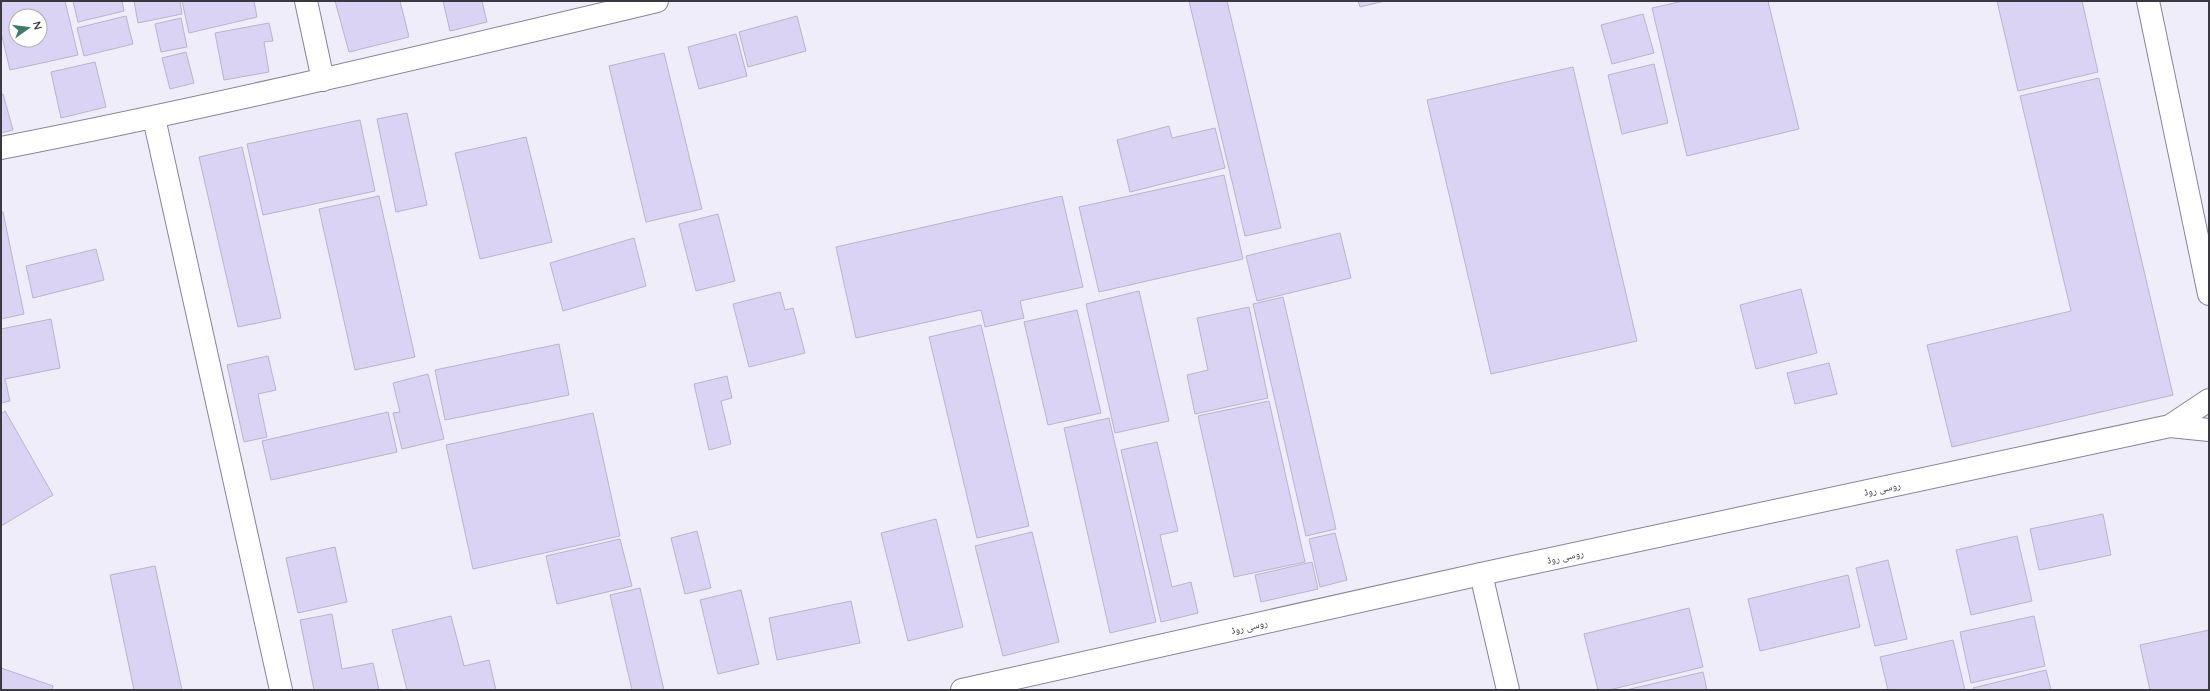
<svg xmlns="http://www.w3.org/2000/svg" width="2210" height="691" font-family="Quicksand,'Noto Naskh Arabic',sans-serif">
<rect width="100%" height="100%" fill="#f9f8fd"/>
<!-- built -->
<path fill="#f0edfa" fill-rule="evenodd" d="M 1,1 L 2209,1 L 2209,690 L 664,690 L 640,588 L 610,595 L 632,690 L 1,690 ZM 16,16 L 40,16 L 40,40 L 16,40 Z"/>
<!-- building -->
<path fill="#dbd3f4" stroke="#b9b3cb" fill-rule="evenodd" d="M 1,1 L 65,1 L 78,55 L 10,70 L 1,32 ZM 16,16 L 40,16 L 40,40 L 16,40 Z
M 73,1 L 122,1 L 124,11 L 78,22 Z
M 134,1 L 180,1 L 182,14 L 138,23 Z
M 182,1 L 254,1 L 257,17 L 189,33 Z
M 335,1 L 400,1 L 409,37 L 349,52 Z
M 443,1 L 482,1 L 487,22 L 450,31 Z
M 1189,1 L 1227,1 L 1281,228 L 1245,236 Z
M 1358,1 L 1385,1 L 1360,7 Z
M 1683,1 L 1768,1 L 1799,129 L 1687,156 L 1652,8 Z
M 1997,1 L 2082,1 L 2098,72 L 2018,91 Z
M 1643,14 L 1654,53 L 1612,64 L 1601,25 Z
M 126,16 L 133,44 L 84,56 L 77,28 Z
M 797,16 L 806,51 L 748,67 L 739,32 Z
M 181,18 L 187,47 L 161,52 L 155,24 Z
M 269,23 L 273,41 L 264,42 L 269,72 L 224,80 L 215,33 Z
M 736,34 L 747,76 L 699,89 L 688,47 Z
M 186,52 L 194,83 L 170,89 L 162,58 Z
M 664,53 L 702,209 L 646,222 L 609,66 Z
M 95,62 L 106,107 L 61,118 L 51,72 Z
M 1654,64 L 1668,123 L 1622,134 L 1608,75 Z
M 1573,67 L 1637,341 L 1491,374 L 1427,100 Z
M 2099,78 L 2173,395 L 1952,447 L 1927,345 L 2071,311 L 2020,96 Z
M 3,94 L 13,130 L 1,133 L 1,95 Z
M 407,113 L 427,205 L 396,212 L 377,119 Z
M 360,120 L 375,191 L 263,215 L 247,144 Z
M 1169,126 L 1172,138 L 1215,128 L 1225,168 L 1130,192 L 1117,140 Z
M 526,137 L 552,242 L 480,259 L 455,153 Z
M 242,147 L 281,318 L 238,327 L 199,157 Z
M 1224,175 L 1243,259 L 1099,292 L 1079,207 Z
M 379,196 L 415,357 L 355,370 L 319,209 Z
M 1062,196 L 1083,287 L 1020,301 L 1024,318 L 985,327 L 981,310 L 856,338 L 836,247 Z
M 1,212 L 3,212 L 24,314 L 1,319 Z
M 718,214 L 735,281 L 696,291 L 679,224 Z
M 1340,233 L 1351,278 L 1257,301 L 1246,256 Z
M 634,238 L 646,286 L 563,311 L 550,263 Z
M 96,249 L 104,280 L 33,298 L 26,266 Z
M 1801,289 L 1817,353 L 1756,369 L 1740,305 Z
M 1139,291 L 1169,421 L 1115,433 L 1086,304 Z
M 780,292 L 785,310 L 793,308 L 805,353 L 749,367 L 733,304 Z
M 1283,297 L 1336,529 L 1306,536 L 1253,304 Z
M 1249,307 L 1268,398 L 1195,414 L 1187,375 L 1208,370 L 1197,318 Z
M 1077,310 L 1101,413 L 1048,425 L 1024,322 Z
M 51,319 L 60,368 L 5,379 L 10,401 L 1,403 L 1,329 Z
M 981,325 L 1029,526 L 977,538 L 929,337 Z
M 559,344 L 569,395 L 445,420 L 435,370 Z
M 268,356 L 276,390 L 258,394 L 267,437 L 244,442 L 227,365 Z
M 1829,363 L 1837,394 L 1795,404 L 1787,373 Z
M 428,374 L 444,439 L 402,449 L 393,413 L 400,412 L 393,383 Z
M 727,376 L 732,398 L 721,401 L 731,444 L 709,450 L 694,384 Z
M 1269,401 L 1305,562 L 1234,577 L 1198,416 Z
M 5,411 L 53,495 L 1,526 L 1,414 Z
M 388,412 L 397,452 L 271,480 L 262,441 Z
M 593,413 L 620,536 L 473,569 L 446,445 Z
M 1109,418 L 1156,622 L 1110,633 L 1064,428 Z
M 1157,442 L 1178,531 L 1160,535 L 1172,587 L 1191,582 L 1198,613 L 1161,622 L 1121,450 Z
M 2103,514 L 2111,555 L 2039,570 L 2030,529 Z
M 936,519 L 963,627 L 908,641 L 881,533 Z
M 697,531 L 711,588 L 685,594 L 671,538 Z
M 1032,532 L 1059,642 L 1003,656 L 975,546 Z
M 1335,533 L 1347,580 L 1320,587 L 1309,539 Z
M 2017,536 L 2032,601 L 1971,615 L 1956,550 Z
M 620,539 L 632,586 L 557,604 L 546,556 Z
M 335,547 L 347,602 L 298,613 L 286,558 Z
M 1888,560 L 1907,639 L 1875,646 L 1856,568 Z
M 1312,562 L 1318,589 L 1261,602 L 1255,575 Z
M 155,566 L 182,690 L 134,690 L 110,575 Z
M 1848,575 L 1860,627 L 1760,651 L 1748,599 Z
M 640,588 L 664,690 L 632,690 L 610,595 Z
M 741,590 L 759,664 L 718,674 L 700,600 Z
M 851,601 L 860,643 L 777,660 L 769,618 Z
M 1689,608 L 1703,667 L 1609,690 L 1598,690 L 1584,634 Z
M 332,614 L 342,669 L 373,663 L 379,690 L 314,690 L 300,620 Z
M 451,616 L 464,666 L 489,660 L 496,690 L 407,690 L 392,630 Z
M 2034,616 L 2045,666 L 1971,683 L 1960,632 Z
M 2209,630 L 2209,690 L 2150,690 L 2140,645 Z
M 1953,640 L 1965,690 L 1888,690 L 1880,657 Z
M 1,668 L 53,686 L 52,690 L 1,690 Z
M 2046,670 L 2051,690 L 1974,690 L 1973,688 Z
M 1703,672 L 1707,690 L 1626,690 Z"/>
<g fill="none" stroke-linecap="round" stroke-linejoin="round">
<!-- minor casing -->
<g stroke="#888399" stroke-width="24">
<path id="minor" d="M 306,1 L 323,80
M 2148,1 L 2209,294
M 154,118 L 281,690
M 1,148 C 221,105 439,53 657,1
M 1481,574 L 1508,690"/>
</g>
<!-- secondary casing -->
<g stroke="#888399" stroke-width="24">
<path id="secondary" d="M 2170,426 L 2209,400
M 962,690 L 1481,574 L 2170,426 L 2209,430"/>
</g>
<!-- minor -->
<use href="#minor" stroke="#fff" stroke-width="22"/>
<!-- secondary -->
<use href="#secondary" stroke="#fff" stroke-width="22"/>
</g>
<g text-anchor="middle" stroke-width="4" stroke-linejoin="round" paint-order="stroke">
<!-- street labels -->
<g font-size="10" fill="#3a3841" stroke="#fff">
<text transform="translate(1882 488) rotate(-12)" y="4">روسی روڈ</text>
<text transform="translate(1565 556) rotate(-12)" y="4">روسی روڈ</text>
<text transform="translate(1249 626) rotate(-13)" y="4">روسی روڈ</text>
</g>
</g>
<!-- border -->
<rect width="2210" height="691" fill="none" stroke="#3a3841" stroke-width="4"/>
<!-- north arrow -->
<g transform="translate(28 28) rotate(76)"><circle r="19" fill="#ffffff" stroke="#b0afb3"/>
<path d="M0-3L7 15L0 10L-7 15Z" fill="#3b7c6c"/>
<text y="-6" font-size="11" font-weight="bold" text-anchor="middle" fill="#3a3841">N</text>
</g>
</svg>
